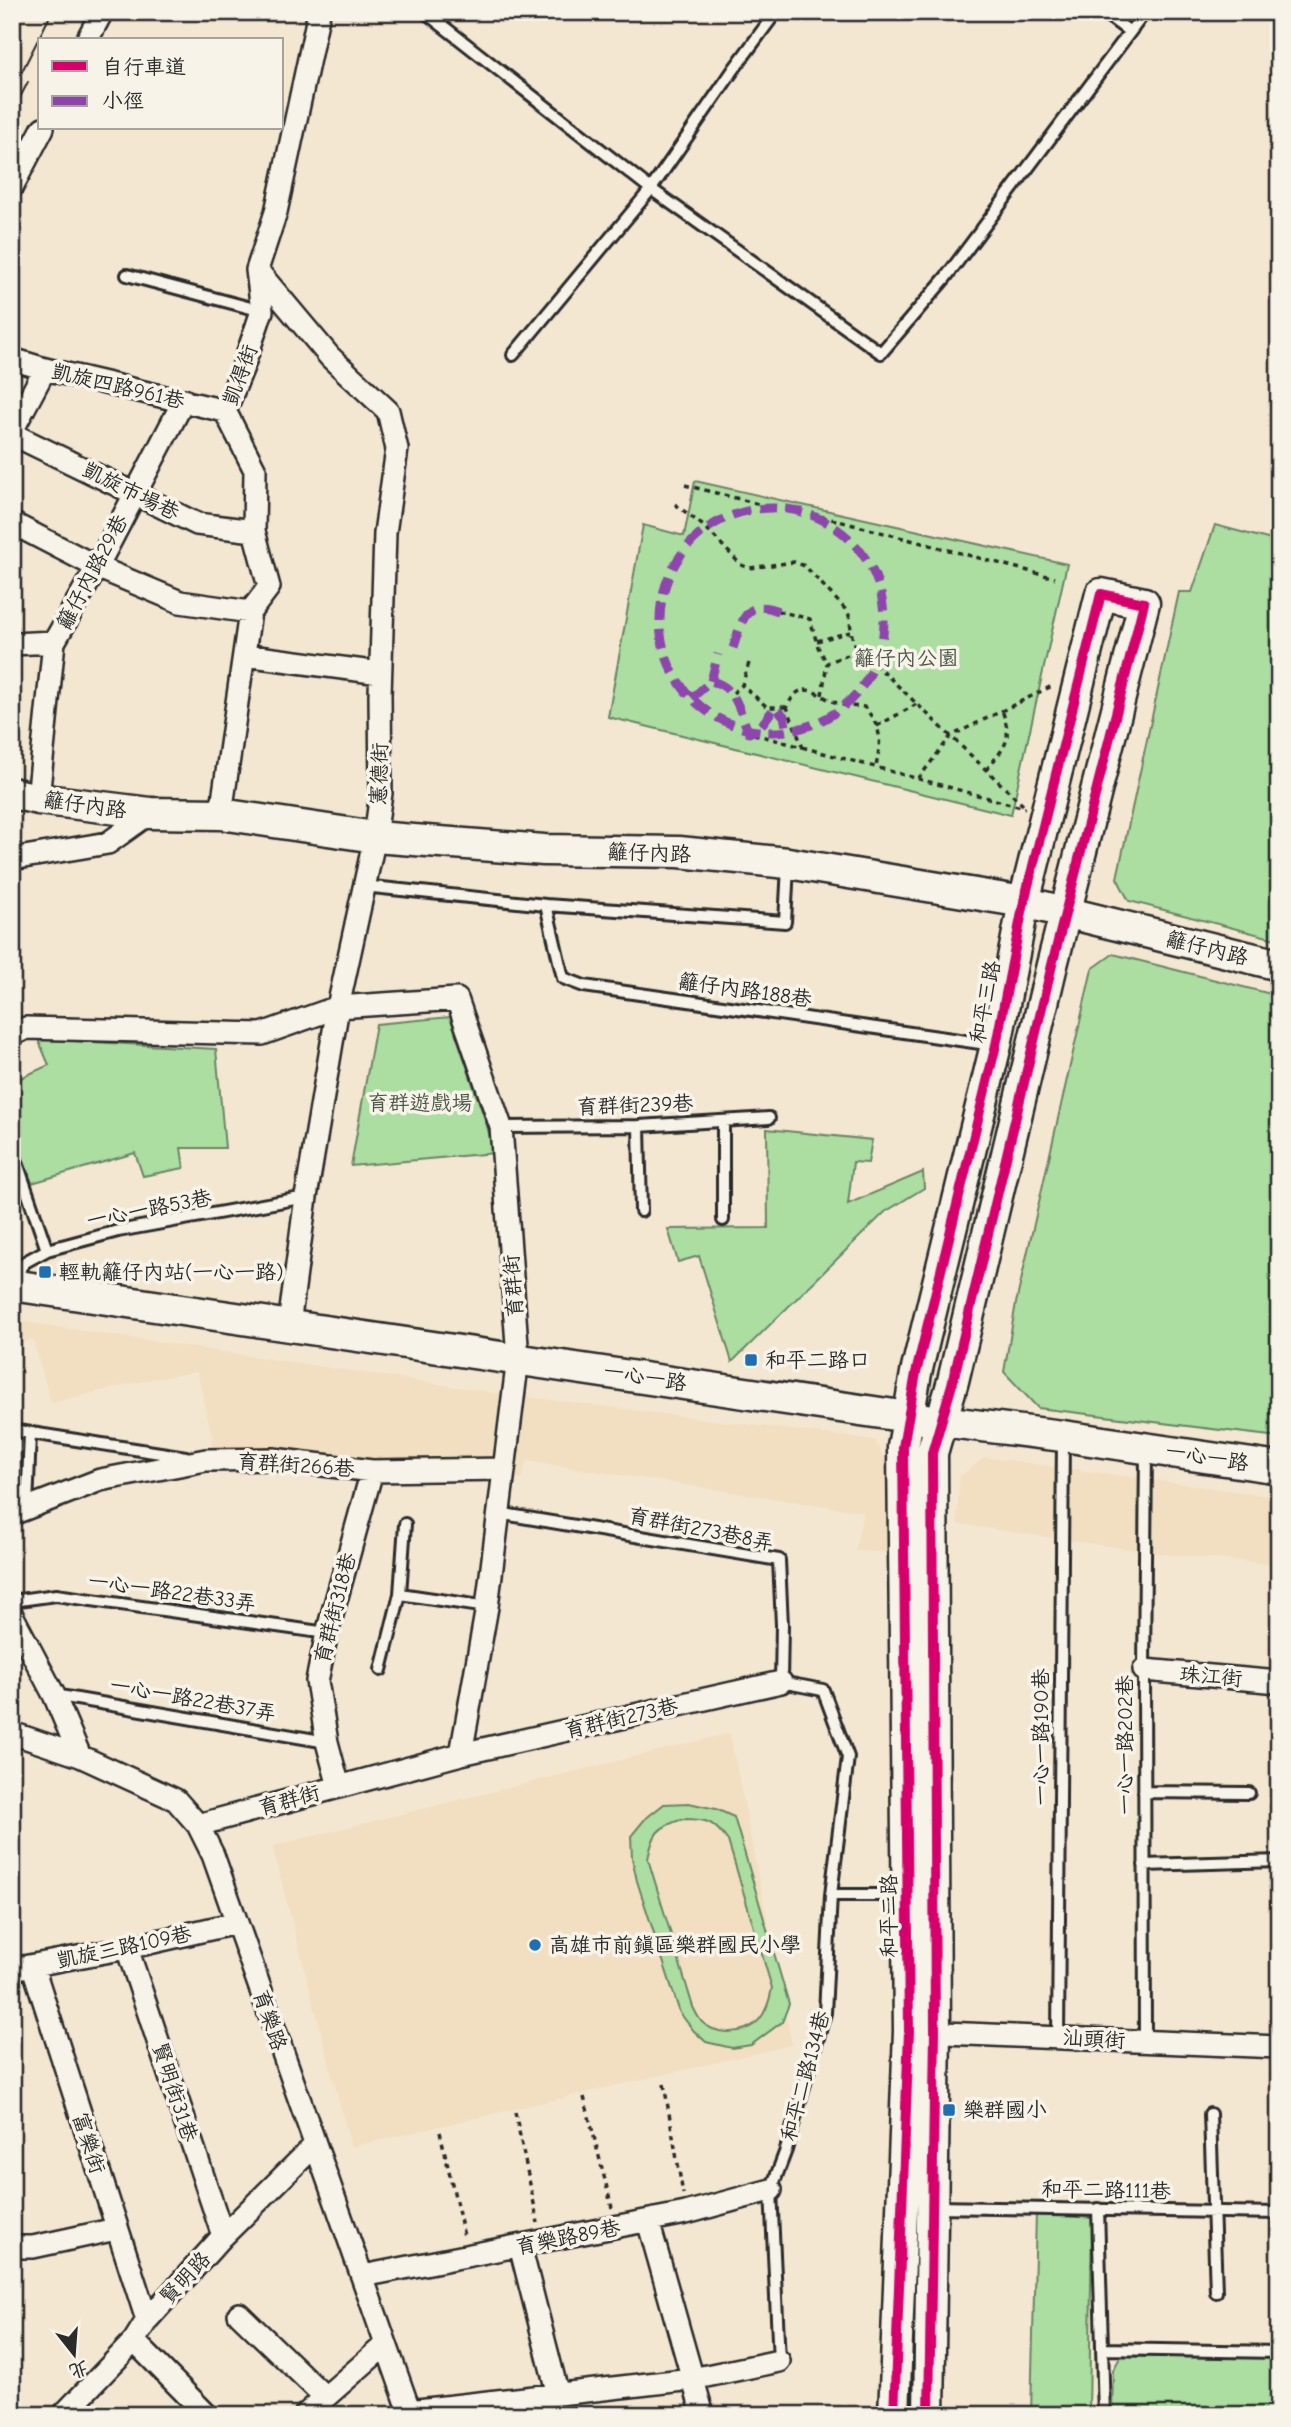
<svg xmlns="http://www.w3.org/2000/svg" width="1291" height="2427" font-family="'Comic Neue','LXGW WenKai TC',sans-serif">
<rect width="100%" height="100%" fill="#f4e7d2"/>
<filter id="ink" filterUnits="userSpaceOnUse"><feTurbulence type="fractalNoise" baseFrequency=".0143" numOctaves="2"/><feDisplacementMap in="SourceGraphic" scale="14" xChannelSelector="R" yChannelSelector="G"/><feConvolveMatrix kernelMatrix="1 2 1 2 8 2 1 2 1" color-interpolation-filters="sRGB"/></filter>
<g filter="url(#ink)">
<!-- built -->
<path fill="#f2dfc2" d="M 12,1320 L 504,1394 L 875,1440 L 888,1465 L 896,1553 L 855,1551 L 863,1512 L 527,1461 L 521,1480 L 211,1466 L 212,1437 L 197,1372 L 148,1380 L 51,1403 L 33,1339 L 12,1347 Z
M 985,1457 L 1279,1497 L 1279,1565 L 1153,1553 L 957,1524 L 959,1477 Z
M 730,1733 L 792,2045 L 351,2147 L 272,1846 Z"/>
<!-- green -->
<path fill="#abdea0" stroke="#6b8466" stroke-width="2" fill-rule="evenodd" d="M 695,481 L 1067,564 L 1011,815 L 608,717 L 643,525 L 684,536 Z
M 1215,525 L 1279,542 L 1279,940 L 1129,901 L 1117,878 L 1179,592 L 1192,592 Z
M 1113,954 L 1279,996 L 1279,1437 L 1038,1408 L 1004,1372 L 1016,1303 L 1092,969 Z
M 450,1017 L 487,1126 L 494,1153 L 351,1166 L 376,1024 Z
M 38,1039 L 216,1049 L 225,1148 L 181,1148 L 184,1168 L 143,1176 L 135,1153 L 32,1183 L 12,1129 L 12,1082 L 49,1065 Z
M 767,1129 L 872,1140 L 868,1163 L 853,1162 L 848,1204 L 923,1172 L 924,1188 L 885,1212 L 732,1362 L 699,1256 L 678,1262 L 668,1229 L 768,1228 Z
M 689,1803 L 716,1809 L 734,1817 L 789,2004 L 782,2022 L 751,2045 L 732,2048 L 706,2042 L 694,2031 L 680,2013 L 637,1881 L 632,1858 L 631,1836 L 645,1819 L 664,1804 ZM 683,1819 C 708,1819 713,1821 728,1841 L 772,1988 C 770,1999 767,2011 759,2020 C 745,2035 716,2036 702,2022 C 698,2018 695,2011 693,2007 L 648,1859 C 653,1833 657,1827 683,1819 Z
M 1036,2213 L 1092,2218 L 1089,2415 L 1031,2415 Z
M 1121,2356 L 1279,2358 L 1279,2415 L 1112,2415 L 1113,2370 Z"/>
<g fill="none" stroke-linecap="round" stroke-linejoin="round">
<!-- lane casing -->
<g stroke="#2b2b2b" stroke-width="16">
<path id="lane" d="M 425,12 L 651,189 L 881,353 L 946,277 L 1145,12
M 1103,12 L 1130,32
M 127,275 L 262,311
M 513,355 L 651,189 L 734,69 L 776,12
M 363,886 L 546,905 L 785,922 L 788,866
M 546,905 L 563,978 L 584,986 L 994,1045
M 723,1121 L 723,1220
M 639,1126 L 641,1211
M 501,1127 L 639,1126 L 769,1118
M 12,1148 L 47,1250
M 12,1281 L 25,1262 L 47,1250 L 118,1231 L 306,1197
M 12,1430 L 186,1457
M 27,1507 L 30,1434
M 498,1513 L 779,1560 L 782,1625 L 781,1682 L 823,1690 L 848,1757 L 831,1895
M 400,1594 L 487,1607
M 12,1601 L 56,1595 L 327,1633
M 381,1670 L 400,1594 L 405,1524
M 54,1695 L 327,1742
M 1144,1792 L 1249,1793
M 1144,1865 L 1279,1861
M 1058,2038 L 1063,1438
M 1145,2042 L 1144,1670 L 1146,1449
M 1210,2114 L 1216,2292
M 935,2207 L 1279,2213
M 1098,2209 L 1104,2415
M 1102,2349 L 1279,2352
M 779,2361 L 771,2190 L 786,2150 L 825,2013 L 831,1895 L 907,1895"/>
</g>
<!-- street casing -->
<g stroke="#2b2b2b" stroke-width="26">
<path id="street" d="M 87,40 L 102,12
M 12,187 L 43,128
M 257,270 L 330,357 L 388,411 L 397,449 L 385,533 L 380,695 L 381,793 L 375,837 L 338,1007 L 306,1197 L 289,1325
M 12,359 L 45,369 L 225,411
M 12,431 L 45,369
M 12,434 L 197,524 L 254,531
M 12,523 L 97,567 L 180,602 L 250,612
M 12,644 L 54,642
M 244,655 L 380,673
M 38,799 L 54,642 L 97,567 L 184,400
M 221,814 L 250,612 L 269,587 L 254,531 L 255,470 L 225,411 L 243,367 L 262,311 L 257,270 L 276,212 L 319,12
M 12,859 L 108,843 L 150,813
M 12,1035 L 26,1028 L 262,1034 L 338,1007 L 457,999 L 501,1127 L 518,1358 L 487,1607 L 461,1754 L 198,1825
M 12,1514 L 100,1480 L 206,1460 L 273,1459 L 372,1471 L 504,1469
M 12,1615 L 54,1695 L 80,1756
M 1144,1670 L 1279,1682
M 12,1733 L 80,1756 L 176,1800 L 198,1825 L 213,1855 L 411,2415
M 461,1754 L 781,1682
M 339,1787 L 327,1742 L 317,1681 L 327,1633 L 372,1471
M 127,1948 L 223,2236
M 33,1967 L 147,2320
M 12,1969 L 127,1948 L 236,1923
M 921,2032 L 1279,2047
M 648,2221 L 703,2415
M 520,2246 L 558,2395
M 12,2247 L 33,2247 L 116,2229
M 363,2276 L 686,2213 L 771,2190
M 239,2314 L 325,2397
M 134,2341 L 207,2415
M 409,2411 L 692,2379 L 779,2361
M 63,2415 L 134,2341 L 147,2320 L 223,2236 L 314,2146
M 305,2415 L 385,2345"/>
</g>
<!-- secondary casing -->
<g stroke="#2b2b2b" stroke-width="35">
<path id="secondary" d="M 12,793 L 38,799 L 150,813 L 221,814 L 375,837 L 544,850 L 679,852 L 788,863 L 1024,902 L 1279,965
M 12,1285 L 908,1417 L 1063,1436 L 1279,1468
M 894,2415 L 909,2031 L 903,1447 L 916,1373 L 996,1045 L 1024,902 L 1101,594 L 1144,603 L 1052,965 L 953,1381 L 932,1453 L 935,2032 L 929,2415"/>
</g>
<!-- path -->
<path stroke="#2b2b2b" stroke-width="3.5" stroke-dasharray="5 5" stroke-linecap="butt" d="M 685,485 L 766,506
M 675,504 L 706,528 L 741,565 L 750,568 L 794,562 L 805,566 L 845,609 L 849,615 L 853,643 L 1023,805
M 812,514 L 1055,578
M 778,611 L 810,619 L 818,647 L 827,663
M 817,641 L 850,632
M 749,663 L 742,685 L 767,707 L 787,707
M 733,693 L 742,685
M 822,695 L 827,663 L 844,656 L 863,652
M 877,726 L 917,704
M 754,734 L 1025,808
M 803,748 L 787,707 C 802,674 819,698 840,704 C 847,707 857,706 864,707 C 883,729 881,739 876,767
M 986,770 C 1006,745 1013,742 1002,710
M 918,779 L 951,736 L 1054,685
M 664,2084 L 683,2194
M 584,2097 L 612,2208
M 515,2112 L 538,2223
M 440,2132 L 464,2236"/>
<!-- lane -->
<use href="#lane" stroke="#f7f3e8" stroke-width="10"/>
<!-- street -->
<use href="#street" stroke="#f7f3e8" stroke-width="21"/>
<!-- secondary -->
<use href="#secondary" stroke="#f7f3e8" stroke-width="30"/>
<!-- tram -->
<path stroke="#2b2b2b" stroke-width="2" d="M 12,91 L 52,12
M 12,113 L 28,82"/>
<!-- quiet -->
<path stroke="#8e44ad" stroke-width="9" stroke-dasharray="18 9" stroke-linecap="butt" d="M660 620a112 112 0 1 1 224 0a112 112 0 1 1-224 0Z
M 733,648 C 742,622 744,598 778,611
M 711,681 L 718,654
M 692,698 L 711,681 C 738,688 738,710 749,733 L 761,726 L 775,707 L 784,716 L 787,732"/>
<!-- cycleway casing -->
<g stroke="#f7f3e8" stroke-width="15">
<path id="cycleway" d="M 894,2415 L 909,2031 L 903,1447 L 916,1373 L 996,1045 L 1024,902 L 1101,594 L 1144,603 L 1052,965 L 953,1381 L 932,1453 L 935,2032 L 929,2415"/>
</g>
<!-- cycleway -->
<use href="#cycleway" stroke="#d6006c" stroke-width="10"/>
</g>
</g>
<!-- markers -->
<g fill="#1f6fb2" stroke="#f7f3e8" stroke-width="2.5">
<rect x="38" y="1265" width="14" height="14" rx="3.5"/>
<rect x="744" y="1353" width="14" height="14" rx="3.5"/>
<circle cx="535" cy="1945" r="7"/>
<rect x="942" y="2103" width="14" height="14" rx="3.5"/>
</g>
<g text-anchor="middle" stroke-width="7" stroke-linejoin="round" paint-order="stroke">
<!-- street labels -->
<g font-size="21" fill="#2b2b2b" stroke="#f7f3e8">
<text transform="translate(240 375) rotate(-70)" y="7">凱得街</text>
<text transform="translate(118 386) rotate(13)" y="7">凱旋四路961巷</text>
<text transform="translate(131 491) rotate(26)" y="7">凱旋市場巷</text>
<text transform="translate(92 572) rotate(-62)" y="7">籬仔內路29巷</text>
<text transform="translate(379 774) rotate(-88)" y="7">憲德街</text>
<text transform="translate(85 805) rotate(8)" y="7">籬仔內路</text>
<text transform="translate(649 853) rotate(2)" y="7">籬仔內路</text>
<text transform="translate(1207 948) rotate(14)" y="7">籬仔內路</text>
<text transform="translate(745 990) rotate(8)" y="7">籬仔內路188巷</text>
<text transform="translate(985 1002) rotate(-79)" y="7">和平三路</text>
<text transform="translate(635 1105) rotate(-2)" y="7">育群街239巷</text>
<text transform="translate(149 1209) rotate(-11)" y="7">一心一路53巷</text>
<text transform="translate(513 1286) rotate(-94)" y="7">育群街</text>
<text transform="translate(645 1377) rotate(9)" y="7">一心一路</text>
<text transform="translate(1207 1457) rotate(9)" y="7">一心一路</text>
<text transform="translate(296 1465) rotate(4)" y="7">育群街266巷</text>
<text transform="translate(701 1529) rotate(11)" y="7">育群街273巷8弄</text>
<text transform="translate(172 1592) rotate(8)" y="7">一心一路22巷33弄</text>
<text transform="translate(335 1608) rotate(-76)" y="7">育群街318巷</text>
<text transform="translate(1211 1676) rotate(5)" y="7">珠江街</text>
<text transform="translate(193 1699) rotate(10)" y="7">一心一路22巷37弄</text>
<text transform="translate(621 1718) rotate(-13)" y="7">育群街273巷</text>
<text transform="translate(1041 1737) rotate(-90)" y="7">一心一路190巷</text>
<text transform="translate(1125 1745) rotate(-90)" y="7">一心一路202巷</text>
<text transform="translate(289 1800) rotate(-15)" y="7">育群街</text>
<text transform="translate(889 1916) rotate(-90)" y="7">和平二路</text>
<text transform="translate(124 1947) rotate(-12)" y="7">凱旋三路109巷</text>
<text transform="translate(270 2020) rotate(71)" y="7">育樂路</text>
<text transform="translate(1094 2039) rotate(3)" y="7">汕頭街</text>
<text transform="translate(805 2076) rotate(-75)" y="7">和平二路134巷</text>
<text transform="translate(175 2092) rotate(72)" y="7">賢明街31巷</text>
<text transform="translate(89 2143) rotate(72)" y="7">富樂街</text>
<text transform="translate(1106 2190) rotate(1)" y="7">和平二路111巷</text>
<text transform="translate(568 2237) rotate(-11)" y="7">育樂路89巷</text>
<text transform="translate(185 2278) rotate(-47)" y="7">賢明路</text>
</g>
<!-- park labels -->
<g font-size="21" fill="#4b5848" stroke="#f7f3e8">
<text x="906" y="665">籬仔內公園</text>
<text x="420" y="1110">育群遊戲場</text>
</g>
<!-- poi labels -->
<g font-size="21" fill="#2b2b2b" stroke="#f7f3e8" text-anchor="start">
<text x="59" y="1279">輕軌籬仔內站(一心一路)</text>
<text x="765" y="1367">和平二路口</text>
<text x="549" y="1952">高雄市前鎮區樂群國民小學</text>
<text x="963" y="2117">樂群國小</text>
</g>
</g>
<!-- margin -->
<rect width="1291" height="2427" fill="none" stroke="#f7f3e8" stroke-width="42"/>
<rect x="21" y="21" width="1249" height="2385" fill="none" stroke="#2b2b2b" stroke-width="2.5" filter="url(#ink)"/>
<!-- legend -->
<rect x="38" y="38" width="245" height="91" fill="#f7f3e8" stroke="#a5a39c" stroke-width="2"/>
<rect x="52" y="61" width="35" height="10" fill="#d6006c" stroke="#a5a39c" stroke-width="2"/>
<text x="102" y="74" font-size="21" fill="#2b2b2b">自行車道</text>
<rect x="52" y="96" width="35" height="10" fill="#8e44ad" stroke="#a5a39c" stroke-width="2"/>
<text x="102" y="108" font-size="21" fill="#2b2b2b">小徑</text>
<!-- north arrow -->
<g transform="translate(74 2354) rotate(163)" stroke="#f7f3e8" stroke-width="5" paint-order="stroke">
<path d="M0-5L12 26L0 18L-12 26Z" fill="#2b2b2b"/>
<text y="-10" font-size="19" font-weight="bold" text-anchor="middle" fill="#2b2b2b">北</text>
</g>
</svg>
